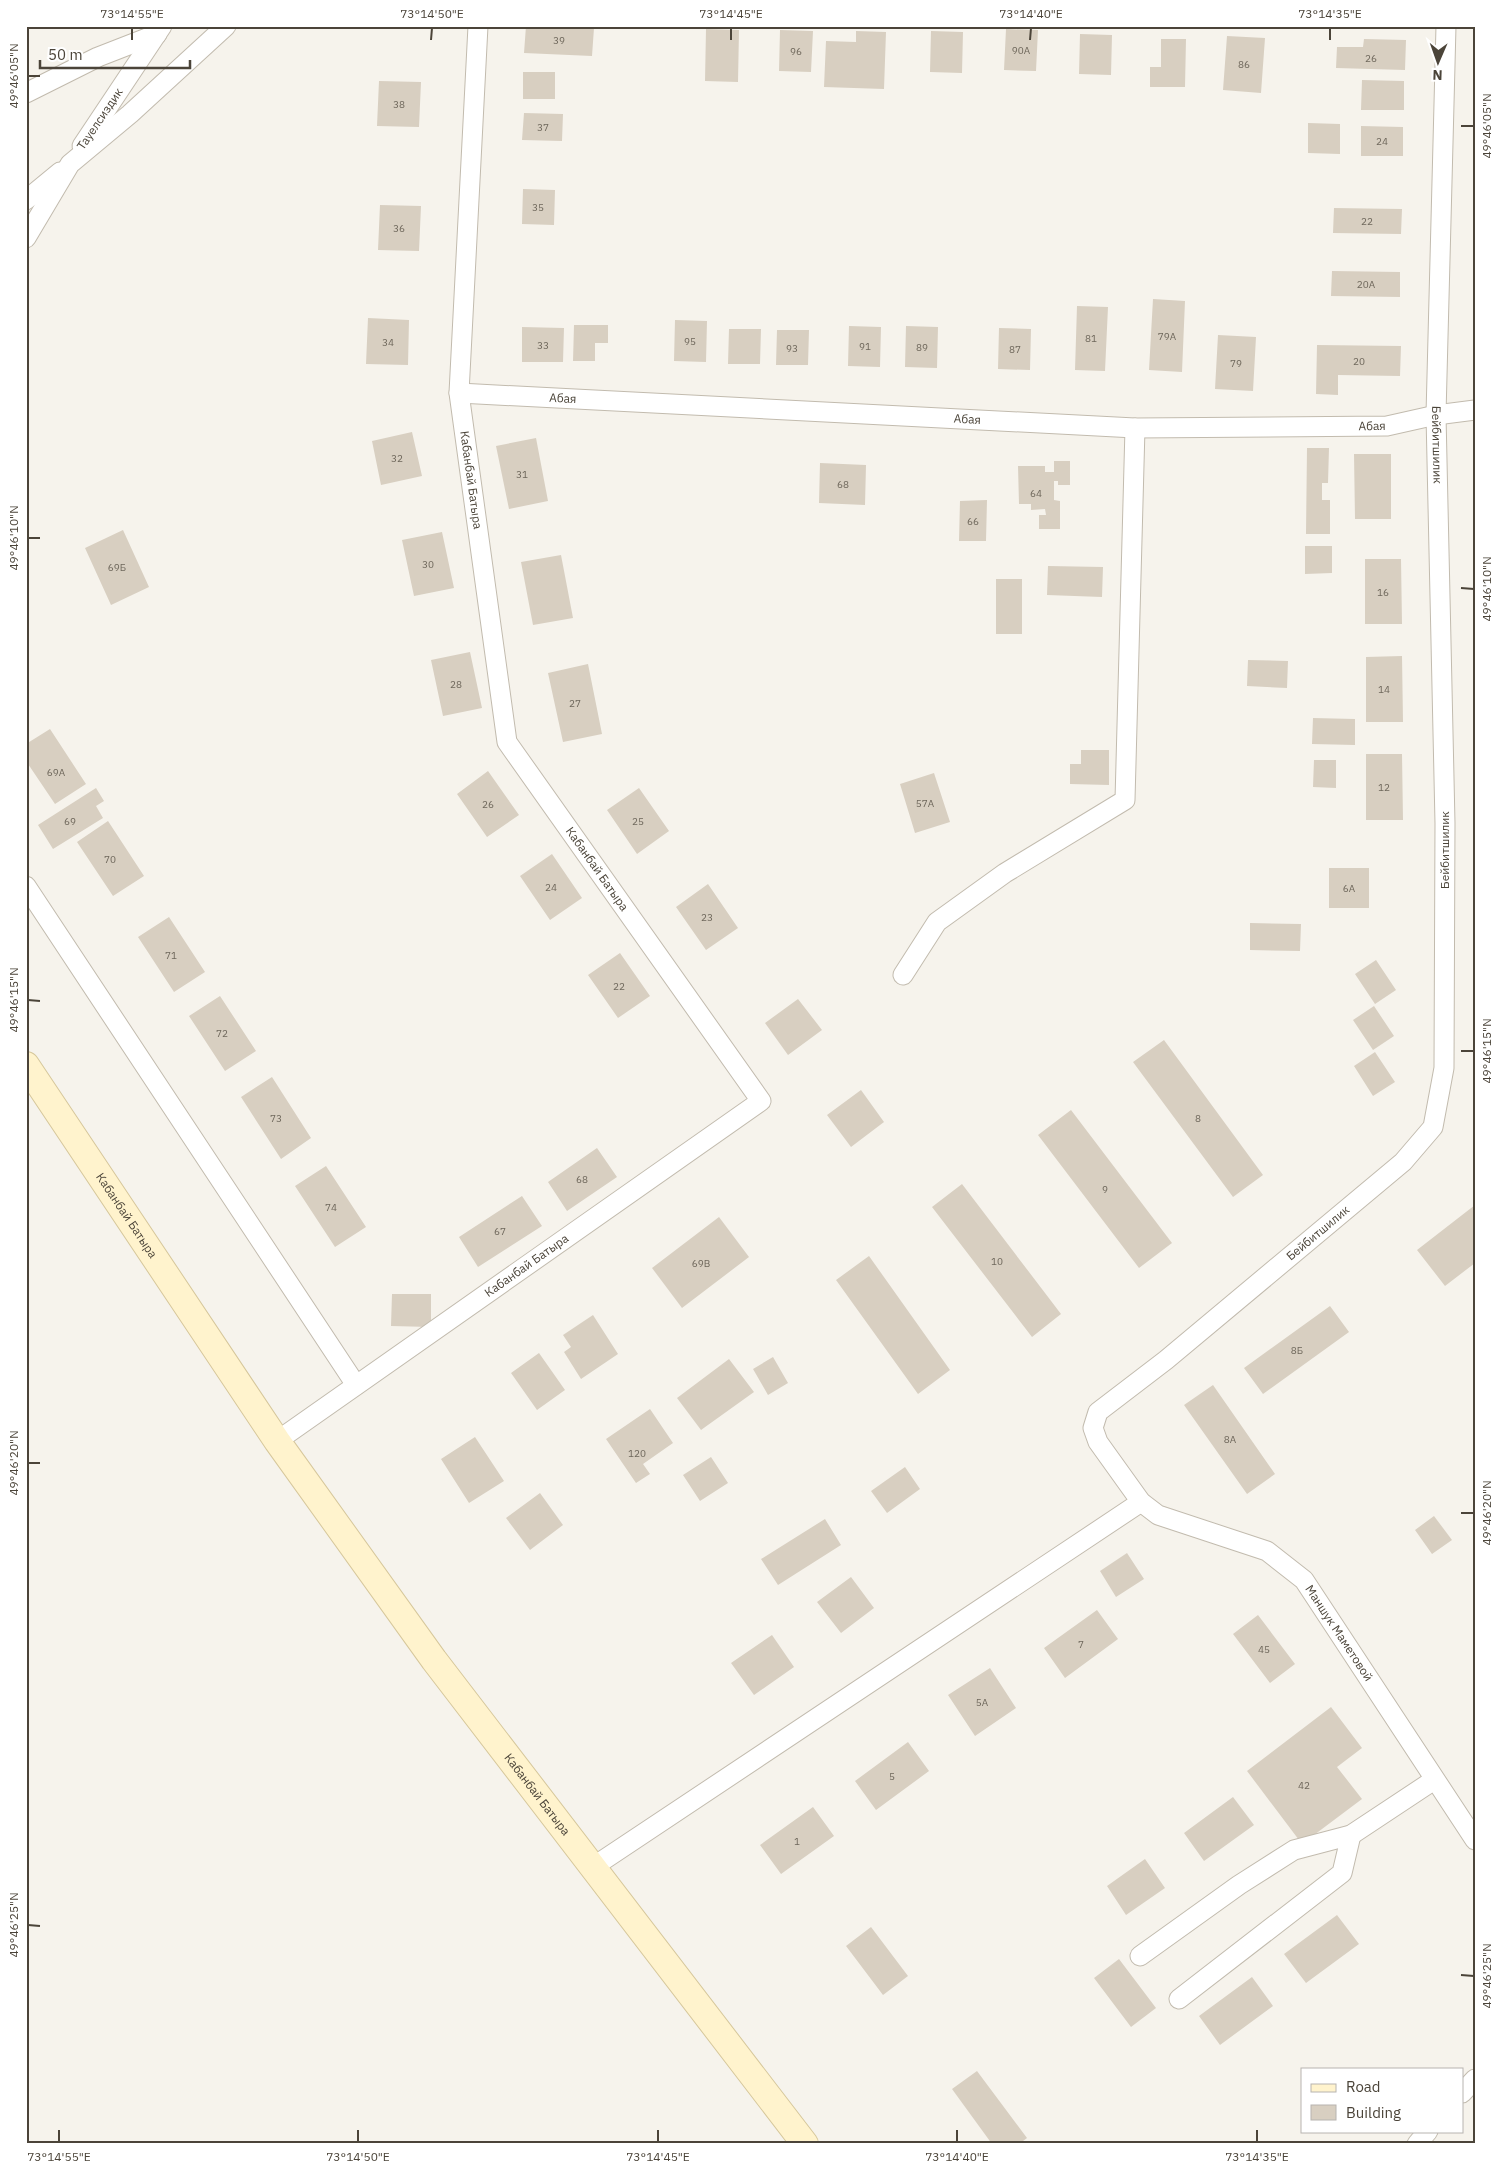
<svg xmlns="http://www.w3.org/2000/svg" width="1501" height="2170" font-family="'IBM Plex Sans',sans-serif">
<rect width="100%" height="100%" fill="#f6f3ec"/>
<!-- building -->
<path fill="#d8cfc1" d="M 526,26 L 594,28 L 592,56 L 524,53 Z
M 706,29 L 739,30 L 738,82 L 705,81 Z
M 1006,29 L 1038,30 L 1036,71 L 1004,70 Z
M 780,30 L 813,31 L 811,72 L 779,71 Z
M 856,31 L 886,32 L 884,89 L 824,87 L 826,41 L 856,42 Z
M 931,31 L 963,32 L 962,73 L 930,72 Z
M 1080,34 L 1112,35 L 1111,75 L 1079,74 Z
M 1227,36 L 1265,38 L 1261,93 L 1223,90 Z
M 1161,39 L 1186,39 L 1185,87 L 1150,87 L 1150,67 L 1161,67 Z
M 1364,39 L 1406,40 L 1405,70 L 1336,68 L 1337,47 L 1363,47 Z
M 523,72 L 555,72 L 555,99 L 523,99 Z
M 1362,80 L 1404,81 L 1404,110 L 1361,110 Z
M 379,81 L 421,82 L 419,127 L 377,126 Z
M 524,113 L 563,114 L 562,141 L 522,140 Z
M 1308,123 L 1340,124 L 1340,154 L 1308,153 Z
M 1361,126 L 1403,127 L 1403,156 L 1361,156 Z
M 523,189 L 555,190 L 554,225 L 522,224 Z
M 380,205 L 421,206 L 419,251 L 378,250 Z
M 1334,208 L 1402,209 L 1401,234 L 1333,233 Z
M 1332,271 L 1400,272 L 1400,297 L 1331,296 Z
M 1153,299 L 1185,301 L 1182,372 L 1149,370 Z
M 1077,306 L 1108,307 L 1105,371 L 1075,370 Z
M 368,318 L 409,320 L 408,365 L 366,364 Z
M 675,320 L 707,321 L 706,362 L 674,361 Z
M 574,325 L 608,325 L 608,343 L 595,343 L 595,361 L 573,361 Z
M 849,326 L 881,327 L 880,367 L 848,366 Z
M 906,326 L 938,327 L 937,368 L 905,367 Z
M 522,327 L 564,328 L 563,362 L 522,362 Z
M 999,328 L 1031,329 L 1030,370 L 998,369 Z
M 729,329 L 761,329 L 760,364 L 728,364 Z
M 777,330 L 809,330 L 808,365 L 776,365 Z
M 1218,335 L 1256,337 L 1253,391 L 1215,389 Z
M 1317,345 L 1401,346 L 1400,376 L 1338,375 L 1338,395 L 1316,394 Z
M 412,432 L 422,476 L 381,485 L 372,441 Z
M 536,438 L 548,501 L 509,509 L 496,446 Z
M 1307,448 L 1329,448 L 1328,483 L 1322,483 L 1322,500 L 1330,500 L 1330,534 L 1306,534 Z
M 1354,454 L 1391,454 L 1391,519 L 1355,519 Z
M 1054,461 L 1070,461 L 1070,485 L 1058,485 L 1058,481 L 1054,481 L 1054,500 L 1060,501 L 1060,529 L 1039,529 L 1039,515 L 1046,515 L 1045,509 L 1031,510 L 1031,504 L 1019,504 L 1018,466 L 1045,466 L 1045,472 L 1054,472 Z
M 820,463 L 866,465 L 865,505 L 819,503 Z
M 987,500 L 986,541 L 959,541 L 960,501 Z
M 123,530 L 149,587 L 111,605 L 85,548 Z
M 442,532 L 454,588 L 414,596 L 402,540 Z
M 1305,546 L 1332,546 L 1332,573 L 1305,574 Z
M 561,555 L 573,618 L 533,625 L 521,562 Z
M 1365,559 L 1401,559 L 1402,624 L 1365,624 Z
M 1048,566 L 1103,567 L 1102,597 L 1047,595 Z
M 996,579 L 1022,579 L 1022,634 L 996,634 Z
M 470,652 L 482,708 L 443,716 L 431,660 Z
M 1402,656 L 1403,722 L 1366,722 L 1366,657 Z
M 1248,660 L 1288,661 L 1287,688 L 1247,686 Z
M 588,664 L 602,734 L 563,742 L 548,673 Z
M 1313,718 L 1355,719 L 1355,745 L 1312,744 Z
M 50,729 L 86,784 L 55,804 L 26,761 L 26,744 Z
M 1081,750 L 1109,750 L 1109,785 L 1070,784 L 1070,764 L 1081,764 Z
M 1366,754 L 1402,754 L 1403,820 L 1366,820 Z
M 1314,760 L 1336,760 L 1336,788 L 1313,787 Z
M 488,771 L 519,815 L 487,837 L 457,794 Z
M 934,773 L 950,822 L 915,833 L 900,784 Z
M 96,788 L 104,801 L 96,806 L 103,818 L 53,849 L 38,825 Z
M 639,788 L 669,831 L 637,854 L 607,810 Z
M 108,821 L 144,876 L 113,896 L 77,842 Z
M 552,854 L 582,898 L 550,920 L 520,876 Z
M 1329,868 L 1369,868 L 1369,908 L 1329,908 Z
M 708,884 L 738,928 L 706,950 L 676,907 Z
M 169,917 L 205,972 L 174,992 L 138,937 Z
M 1250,923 L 1301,924 L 1300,951 L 1250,950 Z
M 620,953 L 650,996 L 618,1018 L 588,975 Z
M 1376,960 L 1396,990 L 1375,1004 L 1355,974 Z
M 220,996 L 256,1051 L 225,1071 L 189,1016 Z
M 798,999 L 822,1030 L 788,1055 L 765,1023 Z
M 1374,1006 L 1394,1036 L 1373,1050 L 1353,1020 Z
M 1164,1040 L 1263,1175 L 1233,1197 L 1133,1062 Z
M 1375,1052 L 1395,1082 L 1373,1096 L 1354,1066 Z
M 272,1077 L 311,1138 L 281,1159 L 241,1097 Z
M 861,1090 L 884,1122 L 851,1147 L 827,1115 Z
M 1071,1110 L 1172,1243 L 1139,1268 L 1038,1135 Z
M 597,1148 L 617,1177 L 567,1211 L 548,1182 Z
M 326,1166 L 366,1227 L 335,1247 L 295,1186 Z
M 962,1184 L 1061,1314 L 1032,1337 L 932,1207 Z
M 522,1196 L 542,1226 L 478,1267 L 459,1237 Z
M 1475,1205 L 1475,1263 L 1445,1286 L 1417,1250 Z
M 719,1217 L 749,1257 L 682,1308 L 652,1268 Z
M 869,1256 L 950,1370 L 918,1394 L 836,1280 Z
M 392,1294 L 431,1294 L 431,1327 L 391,1326 Z
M 1330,1306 L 1349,1332 L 1263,1394 L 1244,1368 Z
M 593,1315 L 618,1354 L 581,1379 L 564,1352 L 571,1347 L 563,1335 Z
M 539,1353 L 565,1390 L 537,1410 L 511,1373 Z
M 773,1357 L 788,1383 L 768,1395 L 753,1369 Z
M 729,1359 L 754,1392 L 701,1430 L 677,1398 Z
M 1213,1385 L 1275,1474 L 1247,1494 L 1184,1405 Z
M 650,1409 L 673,1443 L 643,1464 L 650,1474 L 636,1483 L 606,1439 Z
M 475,1437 L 504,1481 L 469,1503 L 441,1459 Z
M 711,1457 L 728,1483 L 700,1501 L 683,1475 Z
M 905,1467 L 920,1489 L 887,1513 L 871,1491 Z
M 540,1493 L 563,1525 L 530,1550 L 506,1518 Z
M 1434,1516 L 1452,1540 L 1432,1554 L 1415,1530 Z
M 825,1519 L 841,1545 L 778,1585 L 761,1559 Z
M 1127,1553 L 1144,1579 L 1116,1597 L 1100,1571 Z
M 851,1577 L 874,1608 L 841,1633 L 817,1602 Z
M 1097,1610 L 1118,1639 L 1065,1678 L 1044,1648 Z
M 1258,1615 L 1295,1664 L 1270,1683 L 1233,1634 Z
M 772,1635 L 794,1667 L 754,1695 L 731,1663 Z
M 990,1668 L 1016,1708 L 975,1736 L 948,1695 Z
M 1331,1707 L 1362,1748 L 1337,1767 L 1362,1799 L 1302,1844 L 1247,1771 Z
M 908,1742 L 929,1771 L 876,1810 L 855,1781 Z
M 1233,1797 L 1254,1825 L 1204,1861 L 1184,1833 Z
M 813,1807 L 834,1836 L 781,1874 L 760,1845 Z
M 1145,1859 L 1165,1888 L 1126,1915 L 1107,1886 Z
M 1337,1915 L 1359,1944 L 1306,1983 L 1284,1954 Z
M 871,1927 L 908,1976 L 883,1995 L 846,1946 Z
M 1119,1959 L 1156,2008 L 1131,2027 L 1094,1978 Z
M 1252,1977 L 1273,2006 L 1220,2045 L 1199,2016 Z
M 977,2071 L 1027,2138 L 1019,2144 L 992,2144 L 952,2089 Z"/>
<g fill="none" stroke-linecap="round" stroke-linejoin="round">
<!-- minor casing -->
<g stroke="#c2bbae" stroke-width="21">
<g id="minor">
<path id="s1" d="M 1446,26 L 1436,415 L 1445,823 L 1444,1068 L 1433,1127 L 1403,1162 L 1166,1360 L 1098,1412 L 1093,1428 L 1098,1442 L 1141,1502 L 1158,1515 L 1267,1551 L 1304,1580 L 1475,1840"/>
<path d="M 26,93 L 98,57 L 157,34"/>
<path d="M 82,146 L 162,26"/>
<path d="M 26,200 L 60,172"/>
<path d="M 26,238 L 70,164 L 130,114 L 226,26"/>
<path id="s2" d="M 459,393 L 1135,428 L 1387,426 L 1436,415 L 1475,410"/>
<path d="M 26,886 L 356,1385"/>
<path d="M 903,975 L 937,922 L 1005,873 L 1125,800 L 1135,428"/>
<path id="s3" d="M 277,1441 L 761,1101 L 507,742 L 459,393 L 478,26"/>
<path d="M 593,1867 L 1141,1502"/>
<path d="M 1140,1956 L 1239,1885 L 1294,1850 L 1351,1835 L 1434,1780"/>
<path d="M 1179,1999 L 1342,1873 L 1351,1835"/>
<path d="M 1462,2093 L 1475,2079"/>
<path d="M 1417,2144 L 1428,2131"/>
</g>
</g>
<!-- secondary casing -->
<g stroke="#d6c79b" stroke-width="28">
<g id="secondary">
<path id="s4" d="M 26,1065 L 277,1441 L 434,1660 L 805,2144"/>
</g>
</g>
<!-- minor -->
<use href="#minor" stroke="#fff" stroke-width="19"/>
<!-- secondary -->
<use href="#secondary" stroke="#fff3cd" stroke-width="26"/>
</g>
<!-- ticks -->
<path fill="none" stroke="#4b4439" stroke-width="2" d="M 132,40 L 132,28M 431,40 L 432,28M 731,40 L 731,28M 1030,40 L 1031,28M 1330,40 L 1330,28M 28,76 L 40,76M 1461,126 L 1474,126M 28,538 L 40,538M 1461,588 L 1474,589M 28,1000 L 40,1001M 1461,1051 L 1474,1051M 28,1463 L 40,1463M 1461,1513 L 1474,1513M 28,1925 L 40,1926M 1461,1975 L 1474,1976M 59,2142 L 59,2130M 358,2142 L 358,2130M 658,2142 L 658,2130M 957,2142 L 957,2130M 1257,2142 L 1257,2130"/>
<g text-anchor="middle" stroke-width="4" stroke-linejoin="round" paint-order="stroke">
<!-- number labels -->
<g font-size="10" fill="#6e675b">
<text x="559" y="44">39</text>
<text x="1021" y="54">90А</text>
<text x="796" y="55">96</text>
<text x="1371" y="62">26</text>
<text x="1244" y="68">86</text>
<text x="399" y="108">38</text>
<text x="543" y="131">37</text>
<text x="1382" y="145">24</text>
<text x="538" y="211">35</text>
<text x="1367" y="225">22</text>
<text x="399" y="232">36</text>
<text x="1366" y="288">20А</text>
<text x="1167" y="340">79А</text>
<text x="1091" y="342">81</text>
<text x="690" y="345">95</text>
<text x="388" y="346">34</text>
<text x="543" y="349">33</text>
<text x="865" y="350">91</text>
<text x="922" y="351">89</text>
<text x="792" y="352">93</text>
<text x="1015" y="353">87</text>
<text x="1359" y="365">20</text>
<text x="1236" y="367">79</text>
<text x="397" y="462">32</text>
<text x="522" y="478">31</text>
<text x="843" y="488">68</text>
<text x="1036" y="497">64</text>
<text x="973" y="525">66</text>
<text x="428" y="568">30</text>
<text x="117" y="571">69Б</text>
<text x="1383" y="596">16</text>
<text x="456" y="688">28</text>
<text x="1384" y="693">14</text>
<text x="575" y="707">27</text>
<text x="56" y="776">69А</text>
<text x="1384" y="791">12</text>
<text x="925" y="807">57А</text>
<text x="488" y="808">26</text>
<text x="70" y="825">69</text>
<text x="638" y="825">25</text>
<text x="110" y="863">70</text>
<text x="551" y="891">24</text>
<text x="1349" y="892">6А</text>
<text x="707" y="921">23</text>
<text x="171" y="959">71</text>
<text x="619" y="990">22</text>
<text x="222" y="1037">72</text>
<text x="276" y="1122">73</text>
<text x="1198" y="1122">8</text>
<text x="582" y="1183">68</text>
<text x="1105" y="1193">9</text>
<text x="331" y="1211">74</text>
<text x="500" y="1235">67</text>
<text x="997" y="1265">10</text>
<text x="701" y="1267">69В</text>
<text x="1297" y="1354">8Б</text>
<text x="1230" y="1443">8А</text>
<text x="637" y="1457">120</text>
<text x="1081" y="1648">7</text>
<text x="1264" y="1653">45</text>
<text x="982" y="1706">5А</text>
<text x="892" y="1780">5</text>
<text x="1304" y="1789">42</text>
<text x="797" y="1845">1</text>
</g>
<!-- street labels -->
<g font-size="12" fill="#4b4439" stroke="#fff">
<text transform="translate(100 119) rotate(-56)" y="4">Тауелсиздик</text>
<text dy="4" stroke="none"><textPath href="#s2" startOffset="104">Абая</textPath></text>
<text dy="4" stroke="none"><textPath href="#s2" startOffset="509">Абая</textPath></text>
<text dy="4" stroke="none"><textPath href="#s2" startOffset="914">Абая</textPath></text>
<text dy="4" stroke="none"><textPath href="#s1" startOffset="419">Бейбитшилик</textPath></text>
<text transform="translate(471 480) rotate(82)" y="4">Кабанбай Батыра</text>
<text transform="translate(1445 850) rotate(-90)" y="4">Бейбитшилик</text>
<text transform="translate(597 869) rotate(55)" y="4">Кабанбай Батыра</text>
<text dy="4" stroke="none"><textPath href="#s4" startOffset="181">Кабанбай Батыра</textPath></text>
<text transform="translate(1318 1233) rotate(-40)" y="4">Бейбитшилик</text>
<text dy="4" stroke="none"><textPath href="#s3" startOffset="305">Кабанбай Батыра</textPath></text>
<text dy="4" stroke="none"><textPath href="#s1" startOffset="1895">Маншук Маметовой</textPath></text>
<text dy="4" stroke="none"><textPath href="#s4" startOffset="891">Кабанбай Батыра</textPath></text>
</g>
</g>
<!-- border -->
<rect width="1501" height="2170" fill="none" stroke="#ffffff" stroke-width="55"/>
<!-- legend -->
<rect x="1301" y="2068" width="162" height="65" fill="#ffffff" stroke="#b7b4b0"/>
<rect x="1311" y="2084" width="25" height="8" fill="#fff3cd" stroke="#b7b4b0"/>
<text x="1346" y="2092" font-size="15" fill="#4b4439">Road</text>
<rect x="1311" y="2105" width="25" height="15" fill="#d8cfc1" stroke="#b7b4b0"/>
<text x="1346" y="2118" font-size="15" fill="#4b4439">Building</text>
<!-- north arrow -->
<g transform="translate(1438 62) rotate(182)" stroke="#ffffff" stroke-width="4" paint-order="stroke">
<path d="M0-4L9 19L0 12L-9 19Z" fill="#4b4439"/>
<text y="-8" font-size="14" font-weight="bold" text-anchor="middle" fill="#4b4439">N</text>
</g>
<!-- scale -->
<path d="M40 60v8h150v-8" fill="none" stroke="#4b4439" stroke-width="2.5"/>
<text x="48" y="60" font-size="15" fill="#4b4439" stroke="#ffffff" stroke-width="4" paint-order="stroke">50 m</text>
<rect x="28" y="28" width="1446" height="2114" fill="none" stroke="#4b4439" stroke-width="2"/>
<g font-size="12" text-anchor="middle" fill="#4b4439">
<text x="132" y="18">73°14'55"E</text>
<text x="432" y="18">73°14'50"E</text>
<text x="731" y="18">73°14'45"E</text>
<text x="1031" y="18">73°14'40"E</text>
<text x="1330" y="18">73°14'35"E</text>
<text transform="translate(14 76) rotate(-90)" y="4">49°46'05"N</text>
<text transform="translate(1487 126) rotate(-90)" y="4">49°46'05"N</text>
<text transform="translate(14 538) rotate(-90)" y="4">49°46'10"N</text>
<text transform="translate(1487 589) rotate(-90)" y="4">49°46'10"N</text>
<text transform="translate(14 1000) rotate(-90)" y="4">49°46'15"N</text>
<text transform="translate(1487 1051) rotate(-90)" y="4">49°46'15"N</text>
<text transform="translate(14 1463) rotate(-90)" y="4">49°46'20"N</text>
<text transform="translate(1487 1513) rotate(-90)" y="4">49°46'20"N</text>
<text transform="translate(14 1925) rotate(-90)" y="4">49°46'25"N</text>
<text transform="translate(1487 1976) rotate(-90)" y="4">49°46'25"N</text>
<text x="59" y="2161">73°14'55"E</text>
<text x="358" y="2161">73°14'50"E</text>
<text x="658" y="2161">73°14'45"E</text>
<text x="957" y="2161">73°14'40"E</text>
<text x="1257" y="2161">73°14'35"E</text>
</g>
</svg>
